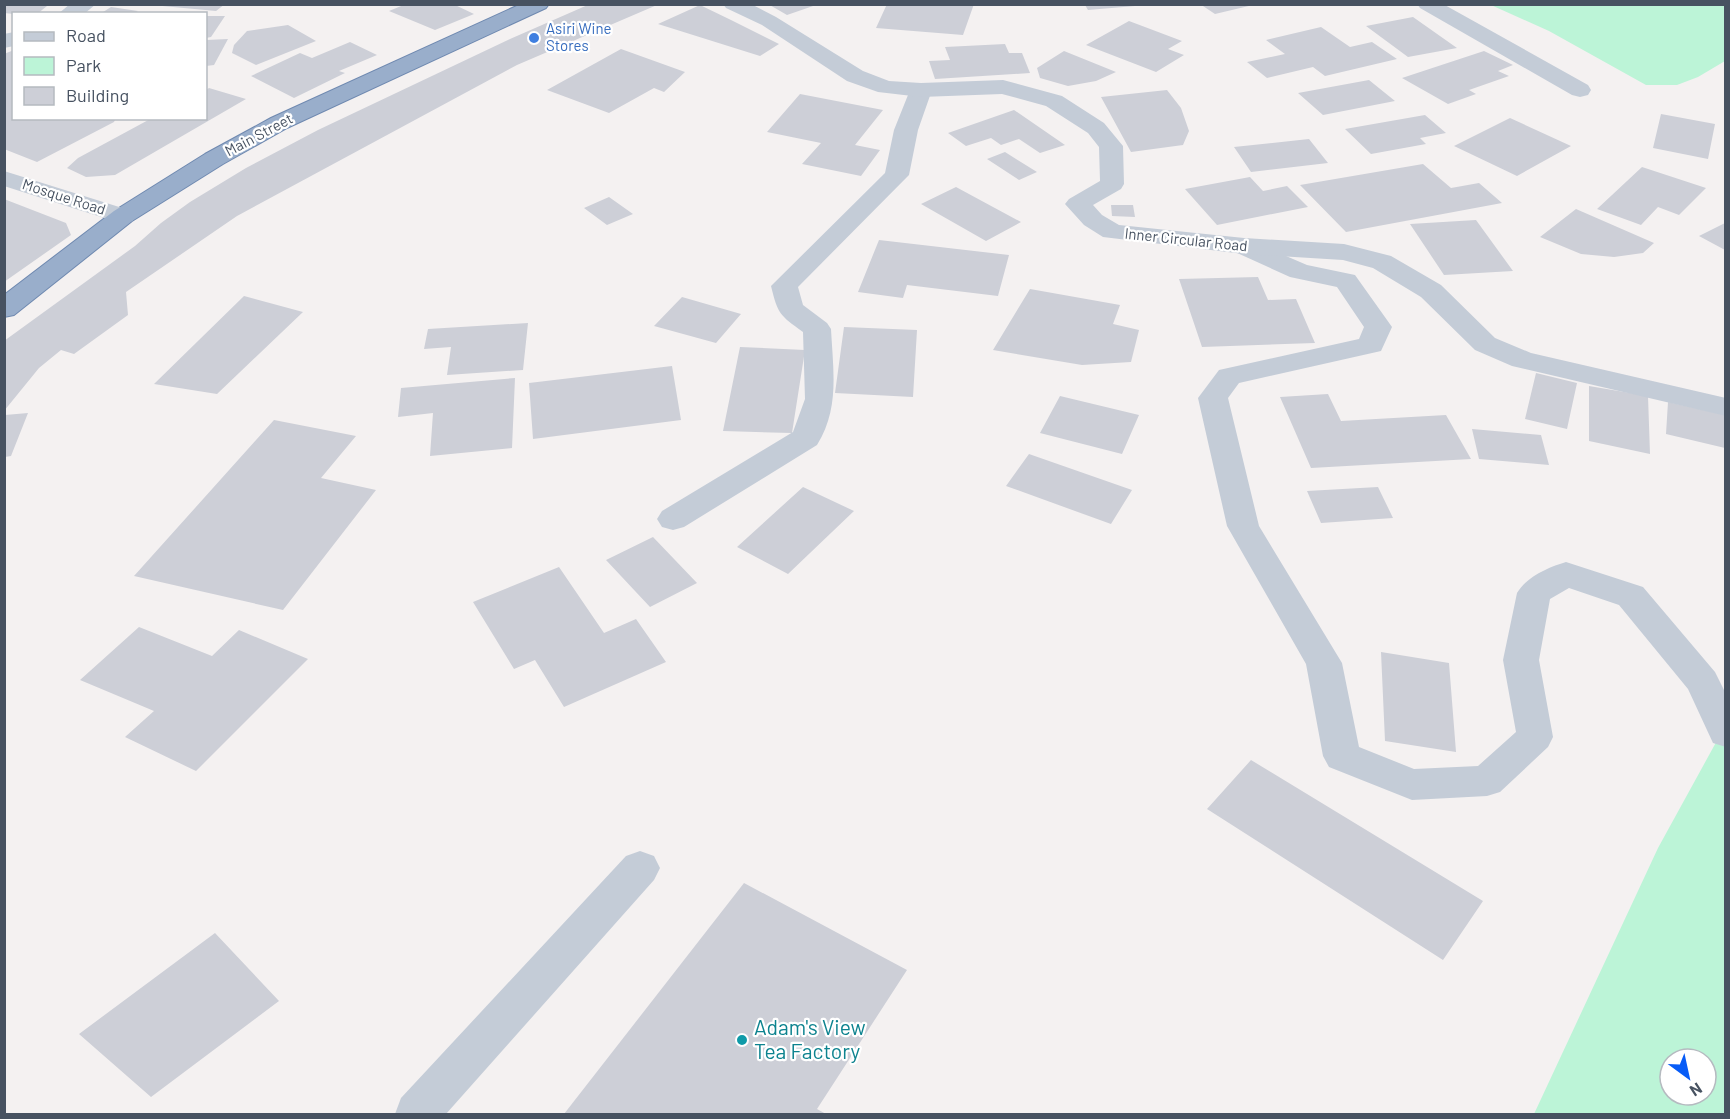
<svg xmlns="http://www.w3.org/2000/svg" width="1730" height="1119" font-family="Barlow,sans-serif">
<rect width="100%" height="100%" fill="#f4f1f1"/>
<!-- green -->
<path fill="#bcf4d7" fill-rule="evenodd" d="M 1491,5 L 1725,5 L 1725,61 L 1698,77 L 1677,85 L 1646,85 L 1549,31 Z
M 1725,726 L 1725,1114 L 1534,1114 L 1658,848 ZM 1670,1059 L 1706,1059 L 1706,1095 L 1670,1095 Z"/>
<!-- building -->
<path fill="#cdcfd7" d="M 141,4 L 225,4 L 216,11 Z
M 406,4 L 453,4 L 474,14 L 435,30 L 389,11 Z
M 590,4 L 657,5 L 517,65 L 237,216 L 126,292 L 128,315 L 74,354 L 61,350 L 39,368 L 4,411 L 4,341 L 135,246 L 161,223 L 190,202 L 246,168 L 318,130 L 510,39 Z
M 768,4 L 816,4 L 816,5 L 787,15 Z
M 887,4 L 974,4 L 963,35 L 876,28 Z
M 1200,4 L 1253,4 L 1253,5 L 1215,14 Z
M 4,5 L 40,5 L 47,6 L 37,14 L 14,14 L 4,13 Z
M 700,5 L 731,20 L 779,44 L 760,56 L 658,24 Z
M 1085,5 L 1135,5 L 1135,6 L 1088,10 Z
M 111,7 L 138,11 L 133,14 L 100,14 Z
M 206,16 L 225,16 L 211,37 L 206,38 Z
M 1413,17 L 1457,48 L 1408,57 L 1366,26 Z
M 1129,21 L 1182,41 L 1168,49 L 1184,55 L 1156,72 L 1086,45 Z
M 288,25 L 316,41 L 256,65 L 232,53 L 234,45 L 247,31 Z
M 1321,27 L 1350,47 L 1372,42 L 1397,59 L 1325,76 L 1313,67 L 1267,78 L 1247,62 L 1285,54 L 1266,40 Z
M 228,39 L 214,65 L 206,66 L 206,40 Z
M 350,42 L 377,55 L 339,71 L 345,73 L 294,98 L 251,76 L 300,53 L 312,58 Z
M 1005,44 L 1009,53 L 1022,53 L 1030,73 L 935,79 L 929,61 L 950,60 L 945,47 Z
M 621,49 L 685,72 L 664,92 L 654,88 L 609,113 L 547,90 Z
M 14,50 L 14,118 L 116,118 L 114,122 L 37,162 L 4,149 L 4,54 Z
M 1064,51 L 1116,72 L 1096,81 L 1068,86 L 1040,78 L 1037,68 Z
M 1484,51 L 1513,65 L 1498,71 L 1509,76 L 1469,90 L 1476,94 L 1448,104 L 1402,78 Z
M 1369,80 L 1395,101 L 1323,115 L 1298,93 Z
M 209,88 L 246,99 L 115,175 L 86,177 L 67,168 L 78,158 L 152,118 L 206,118 L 206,90 Z
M 1167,90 L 1181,108 L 1189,131 L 1183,145 L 1131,152 L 1101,97 Z
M 800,94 L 883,110 L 855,145 L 880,150 L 861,176 L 802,164 L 821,143 L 767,132 Z
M 1014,110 L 1065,145 L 1040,153 L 1019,139 L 1001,145 L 991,138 L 966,146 L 948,133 Z
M 1661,114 L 1715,124 L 1708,159 L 1653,148 Z
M 1425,115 L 1446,133 L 1420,138 L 1426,144 L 1371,154 L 1345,129 Z
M 1510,118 L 1571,146 L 1517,176 L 1454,146 Z
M 1309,139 L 1328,163 L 1251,172 L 1234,147 Z
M 1005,152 L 1037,172 L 1019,180 L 987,159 Z
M 1423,164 L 1451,188 L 1479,183 L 1502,203 L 1346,232 L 1300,185 Z
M 1642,167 L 1706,188 L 1679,215 L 1658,207 L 1641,225 L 1597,209 Z
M 1250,177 L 1263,191 L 1287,186 L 1308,207 L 1217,225 L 1185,189 Z
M 956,187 L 1021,222 L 986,241 L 921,204 Z
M 609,197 L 633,214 L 607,225 L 584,208 Z
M 4,199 L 66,223 L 71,235 L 4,282 Z
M 1111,205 L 1133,205 L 1135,217 L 1112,216 Z
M 1576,209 L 1654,243 L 1643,253 L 1614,257 L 1581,254 L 1540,237 Z
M 1476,220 L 1513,271 L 1444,275 L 1410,224 Z
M 1725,223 L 1725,250 L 1699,236 Z
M 879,240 L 1009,255 L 998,296 L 907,285 L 903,298 L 858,292 Z
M 1258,277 L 1268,300 L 1296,299 L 1315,343 L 1202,347 L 1179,279 Z
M 1030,289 L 1120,305 L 1113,324 L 1139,330 L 1131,362 L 1082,365 L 993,350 Z
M 244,296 L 303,312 L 217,394 L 154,384 Z
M 682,297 L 741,314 L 716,343 L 654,326 Z
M 528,323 L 523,370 L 447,375 L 451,347 L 424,349 L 428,329 Z
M 844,327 L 917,330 L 913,397 L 835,393 Z
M 740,347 L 805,350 L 792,433 L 723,431 Z
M 672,366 L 681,420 L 533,439 L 529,383 Z
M 1536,373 L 1577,383 L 1567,429 L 1525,419 Z
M 515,378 L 512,448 L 430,456 L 433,413 L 398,417 L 401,388 Z
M 1589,386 L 1648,396 L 1650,454 L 1589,441 Z
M 1328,394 L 1341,421 L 1446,415 L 1471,459 L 1311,468 L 1280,397 Z
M 1060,396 L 1139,415 L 1122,454 L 1040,433 Z
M 1668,402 L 1725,415 L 1725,448 L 1666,434 Z
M 28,413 L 11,456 L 5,457 L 5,415 Z
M 274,420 L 356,436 L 321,478 L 376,490 L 283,610 L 134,576 Z
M 1472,429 L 1541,435 L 1549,465 L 1479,459 Z
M 1029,454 L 1132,490 L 1111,524 L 1006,486 Z
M 803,487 L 854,511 L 788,574 L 737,547 Z
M 1378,487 L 1393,518 L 1321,523 L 1307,491 Z
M 653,537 L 697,583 L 650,607 L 606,560 Z
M 559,567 L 604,633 L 636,619 L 666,662 L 564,707 L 535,660 L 514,669 L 473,602 Z
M 139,627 L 212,656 L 239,630 L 308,659 L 196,771 L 125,737 L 154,711 L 80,680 Z
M 1381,652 L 1449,663 L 1456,752 L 1385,741 Z
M 1251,760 L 1483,901 L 1443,960 L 1207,809 Z
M 744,883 L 907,970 L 817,1109 L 826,1114 L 564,1114 Z
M 215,933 L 279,1001 L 151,1097 L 79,1034 Z"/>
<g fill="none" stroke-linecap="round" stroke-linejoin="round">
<!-- trunk casing -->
<g stroke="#6f89b0" stroke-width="2">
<path id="trunk" d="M 521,4 L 549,4 L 546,8 L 287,128 L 223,164 L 132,221 L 14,315 L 4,317 L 4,295 L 114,211 L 205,154 L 271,118 Z"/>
</g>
<!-- minor -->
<path fill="#c4ccd7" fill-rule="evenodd" d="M 70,4 L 96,4 L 84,14 L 58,14 Z
M 1417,4 L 1443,4 L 1588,85 L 1591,90 L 1588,95 L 1580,97 L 1572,95 L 1420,8 Z
M 14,32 L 14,46 L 4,48 L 4,34 Z
M 921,83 L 929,85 L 932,90 L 918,130 L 909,175 L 798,287 L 803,305 L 827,323 L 831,329 C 833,370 840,408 817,445 L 684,527 L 673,530 L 662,527 L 657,519 L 662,511 L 793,432 L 805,399 L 803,332 C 780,315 778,315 771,286 L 885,173 L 894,130 L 910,90 L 913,85 Z
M 4,171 L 132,211 L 136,216 L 132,221 L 123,224 L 4,186 Z
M 1244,238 L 1307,265 L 1355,275 L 1392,327 L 1381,351 L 1239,383 L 1228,398 L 1259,526 L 1342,663 L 1359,747 L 1414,769 L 1478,766 L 1516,732 L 1503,660 L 1517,593 C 1526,577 1549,567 1566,562 L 1643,587 L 1715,672 L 1726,694 L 1726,747 L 1713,743 L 1688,689 L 1619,605 L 1569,588 L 1550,599 L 1539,660 L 1553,737 L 1548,747 L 1500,792 L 1487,796 L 1412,800 L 1329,767 L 1323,756 L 1306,664 L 1227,526 L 1198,398 L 1219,370 L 1359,339 L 1364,327 L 1337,287 L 1290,277 L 1235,252 L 1231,246 L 1235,240 Z
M 640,851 L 654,856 L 660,868 L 654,880 L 446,1114 L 395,1114 L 401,1098 L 626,856 Z"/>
<!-- tertiary -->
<path fill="#c4ccd7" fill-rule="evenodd" d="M 723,4 L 751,4 L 776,17 L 863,71 L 889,81 L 921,83 L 1003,80 L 1062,96 L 1104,123 L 1123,146 L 1124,184 L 1121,189 L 1093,205 L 1102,215 L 1119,225 L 1244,238 L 1344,244 L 1391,256 L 1441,285 L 1495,338 L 1531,353 L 1726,398 L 1726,416 L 1512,366 L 1475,350 L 1421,297 L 1373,268 L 1343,260 L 1244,254 L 1103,237 L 1084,225 L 1065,204 L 1069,199 L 1100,181 L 1099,147 L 1088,133 L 1046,106 L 1002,94 L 921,97 L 878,92 L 847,81 L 762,25 L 726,8 Z"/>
<!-- trunk -->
<use href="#trunk" fill="#99aecb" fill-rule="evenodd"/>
</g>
<!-- markers -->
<circle fill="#3f7fe0" stroke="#fff" stroke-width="2" cx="534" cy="38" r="6"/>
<circle fill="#0f9aa8" stroke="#fff" stroke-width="2" cx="742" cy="1040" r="6"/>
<g text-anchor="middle" stroke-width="4.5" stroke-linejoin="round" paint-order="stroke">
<!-- far-shop labels -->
<g font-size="15" fill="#366cbe" stroke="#fff" text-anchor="start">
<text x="546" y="34">Asiri Wine<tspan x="546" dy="17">Stores</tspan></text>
</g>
<!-- far-street labels -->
<g font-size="15" fill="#475261" stroke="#fff">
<text transform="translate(259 135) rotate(-28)" y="5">Main Street</text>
<text transform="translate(64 197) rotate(18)" y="5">Mosque Road</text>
<text transform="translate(1186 240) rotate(6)" y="5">Inner Circular Road</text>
</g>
<!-- near-culture labels -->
<g font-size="21" fill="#0d838f" stroke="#fff" text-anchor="start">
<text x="754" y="1035">Adam's View<tspan x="754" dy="24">Tea Factory</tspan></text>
</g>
</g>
<!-- border -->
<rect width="1730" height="1119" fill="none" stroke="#475261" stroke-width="12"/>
<!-- legend -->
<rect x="12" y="12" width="195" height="108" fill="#ffffff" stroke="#b5bac0" stroke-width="1.5"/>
<rect x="24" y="32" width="30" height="9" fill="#c4ccd7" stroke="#b5bac0" stroke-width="1.5"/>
<text x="66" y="42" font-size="18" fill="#475261">Road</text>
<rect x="24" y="57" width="30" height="18" fill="#bcf4d7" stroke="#b5bac0" stroke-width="1.5"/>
<text x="66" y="72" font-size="18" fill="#475261">Park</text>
<rect x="24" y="87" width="30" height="18" fill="#cdcfd7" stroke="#b5bac0" stroke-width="1.5"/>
<text x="66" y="102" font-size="18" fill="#475261">Building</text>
<!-- north arrow -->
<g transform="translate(1688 1077) rotate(147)"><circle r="28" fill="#ffffff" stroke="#b5bac0" stroke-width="1.5"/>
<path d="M0-4.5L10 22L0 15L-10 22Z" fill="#075cf7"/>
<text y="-9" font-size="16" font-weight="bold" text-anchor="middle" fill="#475261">N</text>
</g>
</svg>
